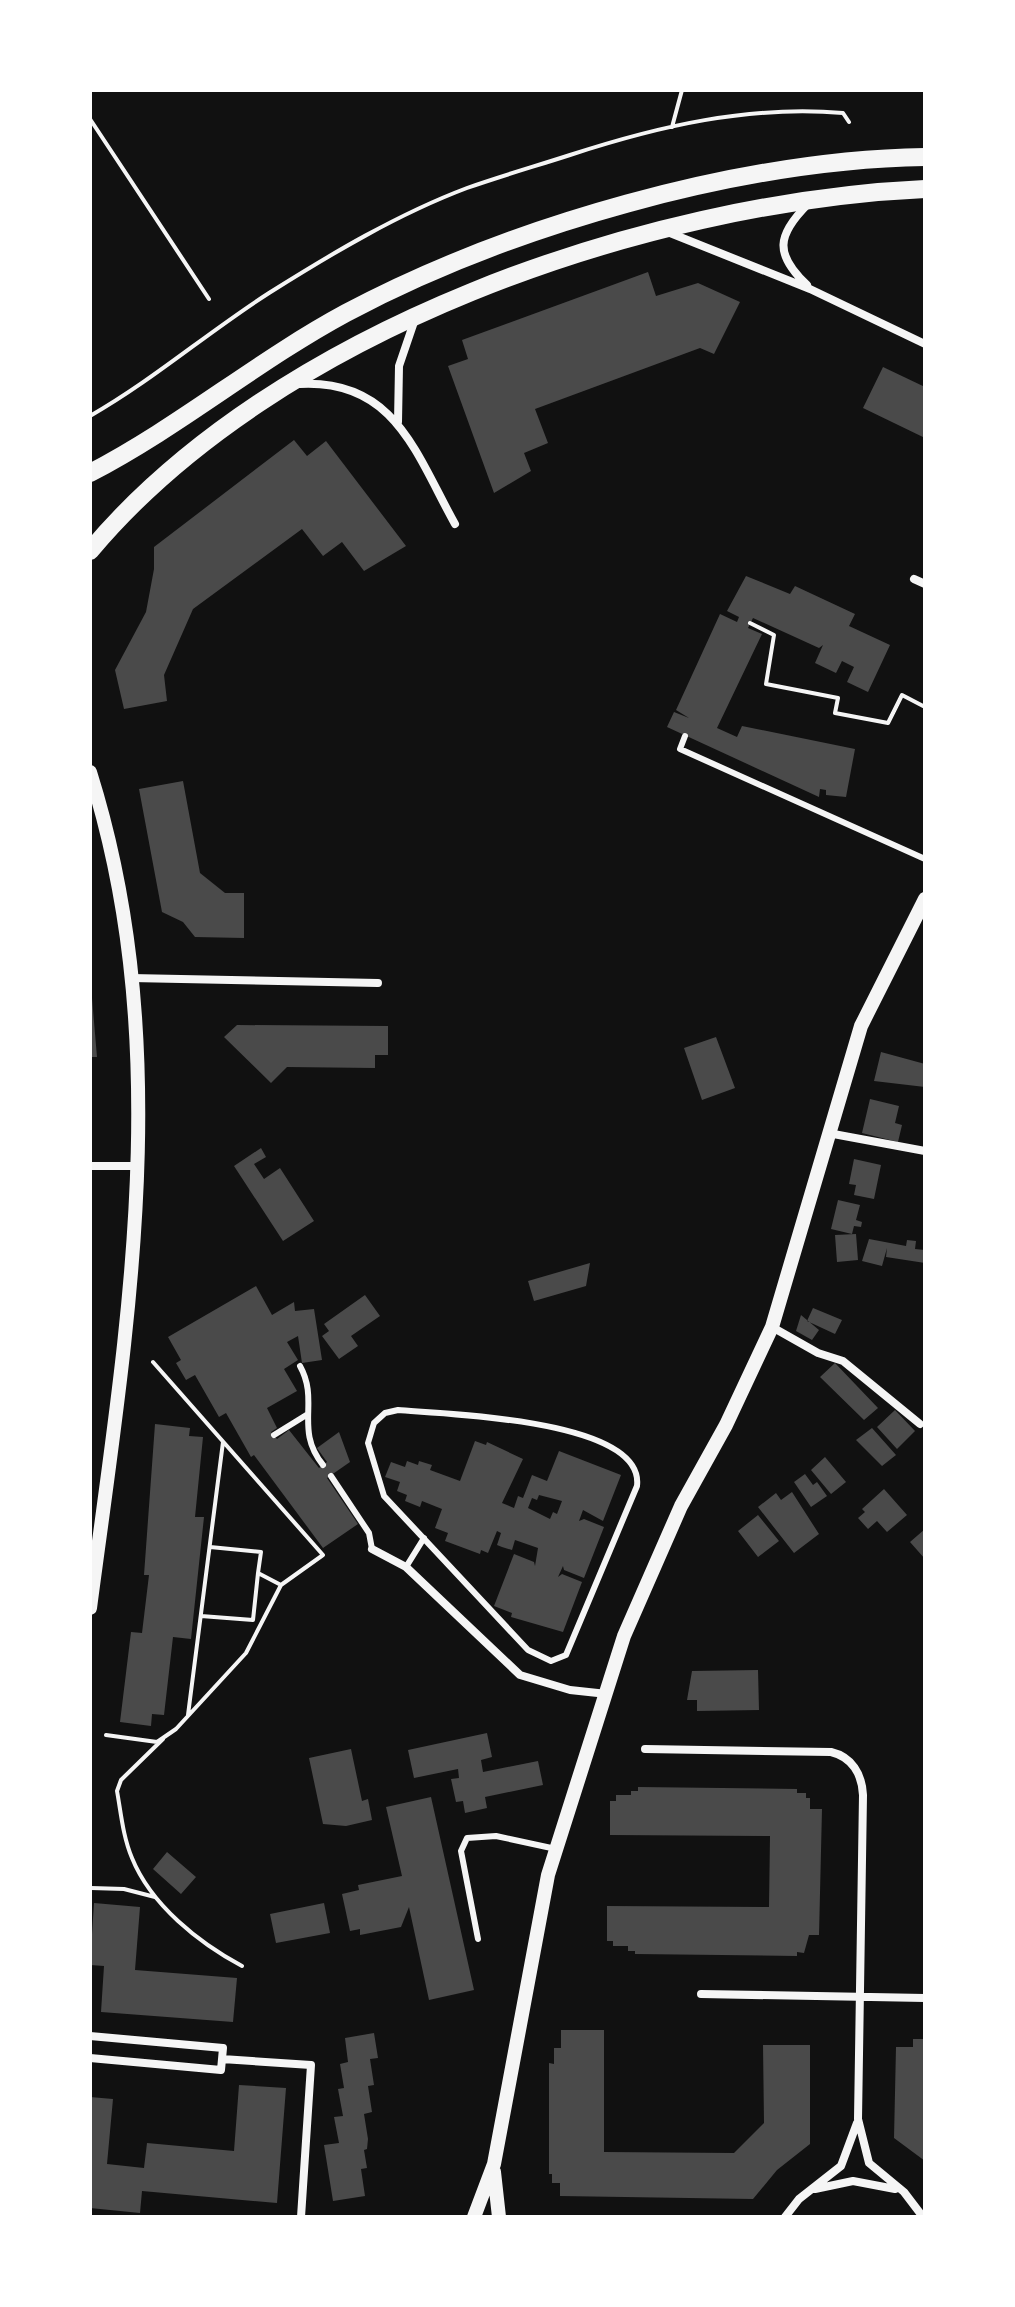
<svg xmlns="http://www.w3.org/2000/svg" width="1015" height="2307" font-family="Mulish,sans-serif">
<rect width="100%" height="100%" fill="#111"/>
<!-- building -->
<path fill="#4a4a4a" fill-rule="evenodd" d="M 648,272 L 656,296 L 698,283 L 740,302 L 714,354 L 700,348 L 535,409 L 548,443 L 524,453 L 531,471 L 494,493 L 448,366 L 468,359 L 462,340 Z
M 883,367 L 925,387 L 925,438 L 863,408 Z
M 294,440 L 307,456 L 326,441 L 406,546 L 364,571 L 342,542 L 323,556 L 302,529 L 193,609 L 164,675 L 167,701 L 124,709 L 115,670 L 146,612 L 154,569 L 154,547 Z
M 746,576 L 790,594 L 795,586 L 855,614 L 849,626 L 890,645 L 868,692 L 847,682 L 854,667 L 842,661 L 836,673 L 815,663 L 823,645 L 819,648 L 753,618 L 748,628 L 762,634 L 717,728 L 737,737 L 742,726 L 855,749 L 846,797 L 826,795 L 826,790 L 820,789 L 819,797 L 667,727 L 674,712 L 689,718 L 676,710 L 720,614 L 737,622 L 739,617 L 727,611 Z
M 183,781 L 200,873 L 225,893 L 244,893 L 244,938 L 195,937 L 183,922 L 162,912 L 139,789 Z
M 90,998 L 92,998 L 97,1057 L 90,1057 Z
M 237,1025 L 388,1026 L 388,1055 L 375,1055 L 375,1068 L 287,1067 L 271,1083 L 224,1037 Z
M 716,1037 L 735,1088 L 702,1100 L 684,1048 Z
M 881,1052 L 925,1064 L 925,1087 L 874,1081 Z
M 870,1099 L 899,1106 L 895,1123 L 902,1125 L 898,1142 L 862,1133 Z
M 261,1148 L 266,1157 L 254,1164 L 264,1179 L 280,1168 L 314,1221 L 283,1241 L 234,1166 Z
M 854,1159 L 881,1165 L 874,1199 L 854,1195 L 856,1185 L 849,1184 Z
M 838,1200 L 860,1205 L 856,1220 L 862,1222 L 861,1227 L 854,1226 L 852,1234 L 831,1229 Z
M 856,1234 L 858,1260 L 837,1262 L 835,1235 Z
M 869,1239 L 906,1246 L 907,1240 L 916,1241 L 915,1249 L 925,1250 L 925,1263 L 886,1257 L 887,1248 L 882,1266 L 862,1261 Z
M 590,1263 L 586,1286 L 534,1301 L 528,1281 Z
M 256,1286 L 272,1315 L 294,1302 L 295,1311 L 314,1309 L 322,1360 L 302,1363 L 298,1336 L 287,1342 L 298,1360 L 284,1369 L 297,1391 L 267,1408 L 277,1428 L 271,1432 L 277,1439 L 289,1430 L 319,1468 L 327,1462 L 317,1448 L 339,1432 L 350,1462 L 327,1478 L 358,1524 L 323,1548 L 254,1455 L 251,1457 L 226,1413 L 219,1417 L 195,1375 L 186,1380 L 176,1363 L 181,1360 L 168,1337 Z
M 365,1295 L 380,1316 L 351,1336 L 358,1346 L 339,1359 L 322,1336 L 329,1331 L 324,1324 Z
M 813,1308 L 842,1320 L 835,1334 L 807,1321 Z
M 801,1315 L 819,1330 L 812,1340 L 796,1331 Z
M 835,1363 L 878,1408 L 864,1420 L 820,1377 Z
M 895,1410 L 915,1431 L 897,1449 L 877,1427 Z
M 155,1424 L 190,1428 L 189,1436 L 203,1437 L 195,1517 L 204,1517 L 191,1639 L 173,1637 L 164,1715 L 152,1714 L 151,1726 L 120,1722 L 131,1632 L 142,1633 L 149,1575 L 144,1575 Z
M 872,1428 L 896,1455 L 882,1466 L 856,1440 Z
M 475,1441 L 486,1445 L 487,1442 L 523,1459 L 502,1503 L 514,1508 L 518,1496 L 523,1498 L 532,1475 L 547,1481 L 559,1451 L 621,1475 L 603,1521 L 583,1510 L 579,1521 L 584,1519 L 604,1527 L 584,1578 L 564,1570 L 563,1566 L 558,1577 L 562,1574 L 582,1582 L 563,1632 L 511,1617 L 512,1613 L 494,1606 L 514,1554 L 534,1562 L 535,1566 L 538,1548 L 515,1540 L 512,1550 L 502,1547 L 497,1545 L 501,1533 L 497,1531 L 488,1553 L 481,1550 L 480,1554 L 445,1541 L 448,1533 L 435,1528 L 442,1509 L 422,1501 L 420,1507 L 405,1501 L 407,1495 L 397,1491 L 400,1482 L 385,1477 L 391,1462 L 405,1467 L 407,1461 L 418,1465 L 419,1461 L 432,1465 L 430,1470 L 460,1481 ZM 539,1495 L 562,1501 L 557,1514 L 553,1512 L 550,1519 L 528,1508 L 532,1498 L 537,1500 Z
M 825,1457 L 846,1482 L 831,1494 L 811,1470 Z
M 805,1474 L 813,1485 L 817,1482 L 827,1496 L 811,1507 L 794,1482 Z
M 884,1489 L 907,1515 L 887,1532 L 877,1521 L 868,1529 L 858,1518 L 865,1512 L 862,1509 Z
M 792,1492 L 819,1534 L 794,1553 L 758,1507 L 776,1493 L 781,1500 Z
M 758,1515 L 779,1541 L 758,1557 L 738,1531 Z
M 925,1529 L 925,1559 L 910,1542 Z
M 758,1670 L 759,1710 L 697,1711 L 697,1700 L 687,1700 L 692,1671 Z
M 487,1733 L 492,1757 L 481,1760 L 483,1772 L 538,1761 L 543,1785 L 485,1797 L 487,1808 L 465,1813 L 463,1801 L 456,1802 L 451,1779 L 459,1778 L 458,1769 L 414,1778 L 408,1750 Z
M 351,1749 L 362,1801 L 368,1799 L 372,1820 L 346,1826 L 323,1824 L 309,1758 Z
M 638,1787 L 797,1789 L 797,1793 L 806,1793 L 806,1798 L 810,1798 L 810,1809 L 822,1809 L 819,1935 L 809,1935 L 804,1953 L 797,1952 L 797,1956 L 635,1954 L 635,1951 L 628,1951 L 628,1946 L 613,1946 L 613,1941 L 607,1941 L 607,1906 L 769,1907 L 770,1836 L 610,1835 L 610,1801 L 616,1801 L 616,1795 L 631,1795 L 631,1791 L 638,1791 Z
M 431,1797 L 474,1990 L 429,2000 L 409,1907 L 401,1927 L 360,1935 L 360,1929 L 350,1931 L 342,1894 L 359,1890 L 358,1885 L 402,1876 L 386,1807 Z
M 167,1852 L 196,1877 L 181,1894 L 153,1869 Z
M 94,1903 L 140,1907 L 135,1970 L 237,1978 L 233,2022 L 101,2012 L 104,1966 L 90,1965 Z
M 324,1903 L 330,1933 L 276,1943 L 270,1914 Z
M 561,2030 L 604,2030 L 604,2152 L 734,2153 L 764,2123 L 763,2045 L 810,2045 L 810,2144 L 777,2170 L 753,2199 L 560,2196 L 560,2183 L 552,2183 L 552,2174 L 549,2174 L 549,2063 L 554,2064 L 554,2048 L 561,2048 Z
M 374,2033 L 378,2058 L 370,2059 L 374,2085 L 368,2086 L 372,2112 L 364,2114 L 368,2139 L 367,2149 L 364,2150 L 367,2168 L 361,2169 L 365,2196 L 333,2201 L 324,2145 L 339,2143 L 334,2117 L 343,2116 L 338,2089 L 344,2088 L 340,2064 L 348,2062 L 345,2038 Z
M 913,2039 L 925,2039 L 925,2161 L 894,2138 L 896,2047 L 913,2047 Z
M 239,2085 L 286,2088 L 277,2203 L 142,2191 L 140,2213 L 90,2208 L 90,2097 L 113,2099 L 107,2164 L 144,2168 L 147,2143 L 234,2151 Z"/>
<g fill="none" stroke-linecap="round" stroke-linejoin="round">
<!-- path -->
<path stroke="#f5f5f5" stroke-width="4" d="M 90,119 L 209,299
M 672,127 L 682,90
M 90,416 C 153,380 208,332 269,293 C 331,254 398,214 467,188 C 501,176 536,166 570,155 C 659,126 749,105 843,113 L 849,122
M 750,623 L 774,635 L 766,684 L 838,698 L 835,713 L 888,723 L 902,695 L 925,707
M 153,1362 L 323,1555 L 281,1585 L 258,1573 L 261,1552 L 210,1547
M 201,1616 L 253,1620 L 258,1573
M 188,1715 L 223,1442
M 106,1735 L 157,1742 L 176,1729 L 246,1653 L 281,1585
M 163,1739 L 121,1780 L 117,1791 C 121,1813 123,1837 132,1858 C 151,1905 199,1943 242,1966
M 91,1888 L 124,1889 L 155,1897"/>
<!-- service -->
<path stroke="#f5f5f5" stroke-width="6" d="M 685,736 L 680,749 L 925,859
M 300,1366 C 320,1402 294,1429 323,1465
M 398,1410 C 444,1414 645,1419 637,1486 L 566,1655 L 551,1661 L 528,1650 L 384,1496 L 368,1443 L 374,1423 L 385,1413 Z
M 274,1435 L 308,1414
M 331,1476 L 369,1533 L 372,1549
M 406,1567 L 424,1538
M 478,1939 L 461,1851 L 467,1838 L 496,1836 L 556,1849"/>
<!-- minor -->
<path stroke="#f5f5f5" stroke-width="8" d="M 670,233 L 810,289 L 925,344
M 807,285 C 774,254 777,235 808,204
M 300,384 C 395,379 416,454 455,524
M 398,422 L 399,366 L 414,322
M 914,579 L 925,584
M 131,978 L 378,983
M 828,1133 L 925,1151
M 90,1166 L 138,1166
M 772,1327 L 818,1353 L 843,1361 L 920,1424
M 372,1549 L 406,1567 L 520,1675 L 570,1690 L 607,1694
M 645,1749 L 831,1752 C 852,1757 862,1774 863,1795 L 858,2119 L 869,2163 L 904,2192 L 923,2217
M 701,1994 L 925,1998
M 90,2036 L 223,2048 L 221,2070 L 90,2058
M 222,2059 L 311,2065 L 301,2217
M 815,2189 L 853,2181 L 895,2189
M 785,2217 L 799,2199 L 841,2166 L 857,2123"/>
<!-- tertiary -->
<path stroke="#f5f5f5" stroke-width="14" d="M 90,772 C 177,1049 127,1328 90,1608
M 494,2172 L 499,2217
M 474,2217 L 494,2164 L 548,1875 L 624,1636 L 681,1506 L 726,1425 L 772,1327 L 861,1026 L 925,899"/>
<!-- primary -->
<path stroke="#f5f5f5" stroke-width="18" d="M 90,473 C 179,427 257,361 346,313 C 510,226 739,160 925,157
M 90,551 C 275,330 644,202 925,189"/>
</g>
<!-- border -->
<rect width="1015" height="2307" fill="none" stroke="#ffffff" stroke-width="184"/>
</svg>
